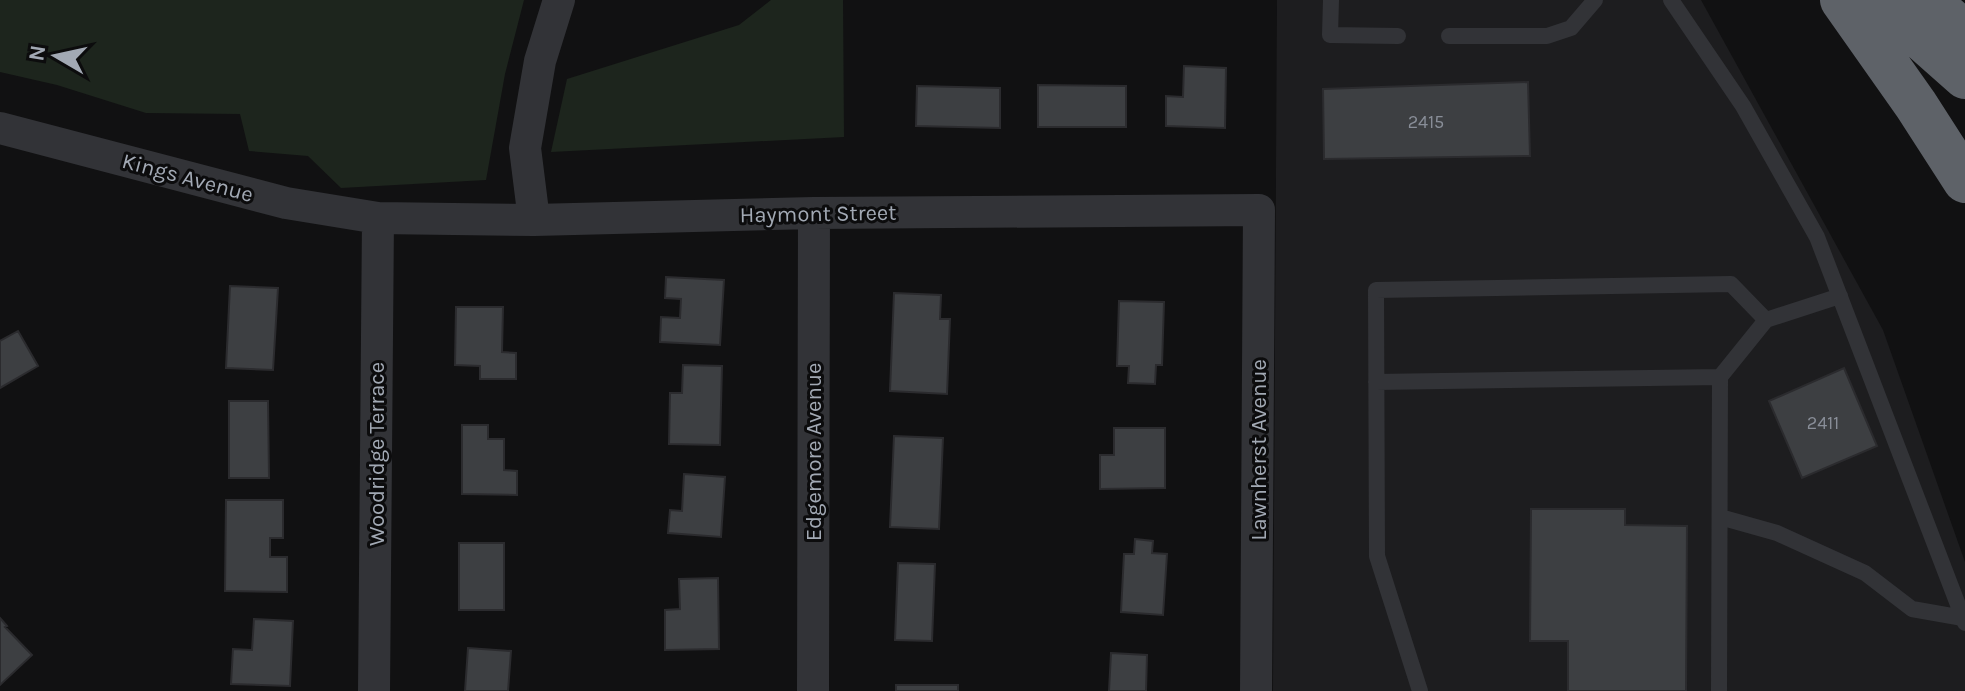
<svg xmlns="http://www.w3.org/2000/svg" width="1965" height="691" font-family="Karla,sans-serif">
<rect width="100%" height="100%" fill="#111112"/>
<!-- built -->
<path fill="#1d1d1f" d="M 1277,0 L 1701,0 L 1883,330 L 1965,562 L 1965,691 L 1273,691 Z"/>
<!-- green -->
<path fill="#1d251d" d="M 0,0 L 524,0 L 505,74 L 486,180 L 341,188 L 308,156 L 249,151 L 240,114 L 146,113 L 57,85 L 0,72 Z
M 771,0 L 843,0 L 844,137 L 551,152 L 567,79 L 739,25 Z"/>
<!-- building -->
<path fill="#3d3f42" stroke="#2b2b2e" stroke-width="2" d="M 1184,66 L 1226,68 L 1225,128 L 1166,126 L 1166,96 L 1183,97 Z
M 1528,82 L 1530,156 L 1324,159 L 1323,89 Z
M 1038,85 L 1126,86 L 1126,127 L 1038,127 Z
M 917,86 L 1000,88 L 1000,128 L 916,126 Z
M 666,277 L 724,280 L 720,345 L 660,342 L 661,317 L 680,318 L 681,299 L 665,298 Z
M 230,286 L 278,288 L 273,370 L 226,368 Z
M 894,293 L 941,295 L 940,319 L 950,319 L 947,394 L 890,391 Z
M 1119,301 L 1164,302 L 1162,365 L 1156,365 L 1155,384 L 1128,383 L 1129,366 L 1117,366 Z
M 456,307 L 503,307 L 502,352 L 516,353 L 516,379 L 480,379 L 480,366 L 455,365 Z
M 18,331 L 38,366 L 0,388 L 0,341 Z
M 683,365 L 722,366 L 720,445 L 669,444 L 670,393 L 682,393 Z
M 1844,368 L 1877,446 L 1802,478 L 1769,401 Z
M 229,401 L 268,401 L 269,478 L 229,478 Z
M 462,425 L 488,425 L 488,439 L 504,439 L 504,470 L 517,471 L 517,495 L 462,494 Z
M 1114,428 L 1165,428 L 1165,488 L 1100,489 L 1100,455 L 1114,455 Z
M 894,436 L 943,438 L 939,529 L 890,527 Z
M 684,474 L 725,477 L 721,537 L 668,533 L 670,510 L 682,511 Z
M 226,500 L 283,500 L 283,538 L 270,538 L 270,557 L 287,557 L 287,592 L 225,591 Z
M 1531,509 L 1625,509 L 1625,525 L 1687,526 L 1686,691 L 1568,691 L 1568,641 L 1530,641 Z
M 1135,539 L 1153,541 L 1152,553 L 1167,554 L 1163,615 L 1121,612 L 1124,554 L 1134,554 Z
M 459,543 L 504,543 L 504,610 L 459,610 Z
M 898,563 L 935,564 L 932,641 L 895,640 Z
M 718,578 L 719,649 L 665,650 L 665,610 L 680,609 L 679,579 Z
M 0,618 L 7,626 L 5,627 L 32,655 L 0,685 Z
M 254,619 L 293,621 L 290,686 L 231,684 L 233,649 L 252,650 Z
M 468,648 L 511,651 L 508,691 L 465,691 Z
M 1111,653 L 1147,655 L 1146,691 L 1109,691 Z
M 896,685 L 958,685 L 958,691 L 896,691 Z"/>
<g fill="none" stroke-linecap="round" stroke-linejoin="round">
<!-- lane -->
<path stroke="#323337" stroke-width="16" d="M 1331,0 L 1330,35 L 1398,36
M 1671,0 L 1743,106 L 1817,237 L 1965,623
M 1449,36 L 1547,36 L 1571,28 L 1595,0
M 1376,382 L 1720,377
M 1720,517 L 1777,533 L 1865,573 L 1912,609 L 1963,618
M 1420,691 L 1377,556 L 1376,290 L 1731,284 L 1766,320
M 1719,691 L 1720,377 L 1766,320 L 1840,296"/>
<!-- street -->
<path stroke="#323337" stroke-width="32" d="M 0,128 L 286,203 L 378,218 L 534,220 L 814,213 L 1259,210 L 1256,691
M 534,220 L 525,148 L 540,61 L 559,0
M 374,691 L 378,218
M 813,691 L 814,213"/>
<!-- highway -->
<path stroke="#5e6268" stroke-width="44" d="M 1842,0 L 1916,105 L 1965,181
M 1878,0 L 1965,77
M 1928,0 L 1965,33"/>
</g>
<g text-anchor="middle" stroke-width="6" stroke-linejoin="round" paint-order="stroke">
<!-- number labels -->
<g font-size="18" fill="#898e98">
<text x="1426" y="128">2415</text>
<text x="1823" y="429">2411</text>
</g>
<!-- street labels -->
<g font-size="22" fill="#a2a9b4" stroke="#0c0c0d">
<text transform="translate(188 177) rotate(15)" y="8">Kings Avenue</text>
<text transform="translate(818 213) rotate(-1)" y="8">Haymont Street</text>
<text transform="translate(1258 450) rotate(-90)" y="8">Lawnherst Avenue</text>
<text transform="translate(813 452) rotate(-90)" y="8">Edgemore Avenue</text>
<text transform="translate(376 454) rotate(-90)" y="8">Woodridge Terrace</text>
</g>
</g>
<!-- north arrow -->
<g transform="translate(56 56) rotate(279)" stroke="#0c0c0d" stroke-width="6" paint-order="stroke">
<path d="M0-6L14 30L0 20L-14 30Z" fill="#a2a9b4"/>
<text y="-12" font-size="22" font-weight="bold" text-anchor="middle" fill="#a2a9b4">N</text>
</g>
</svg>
